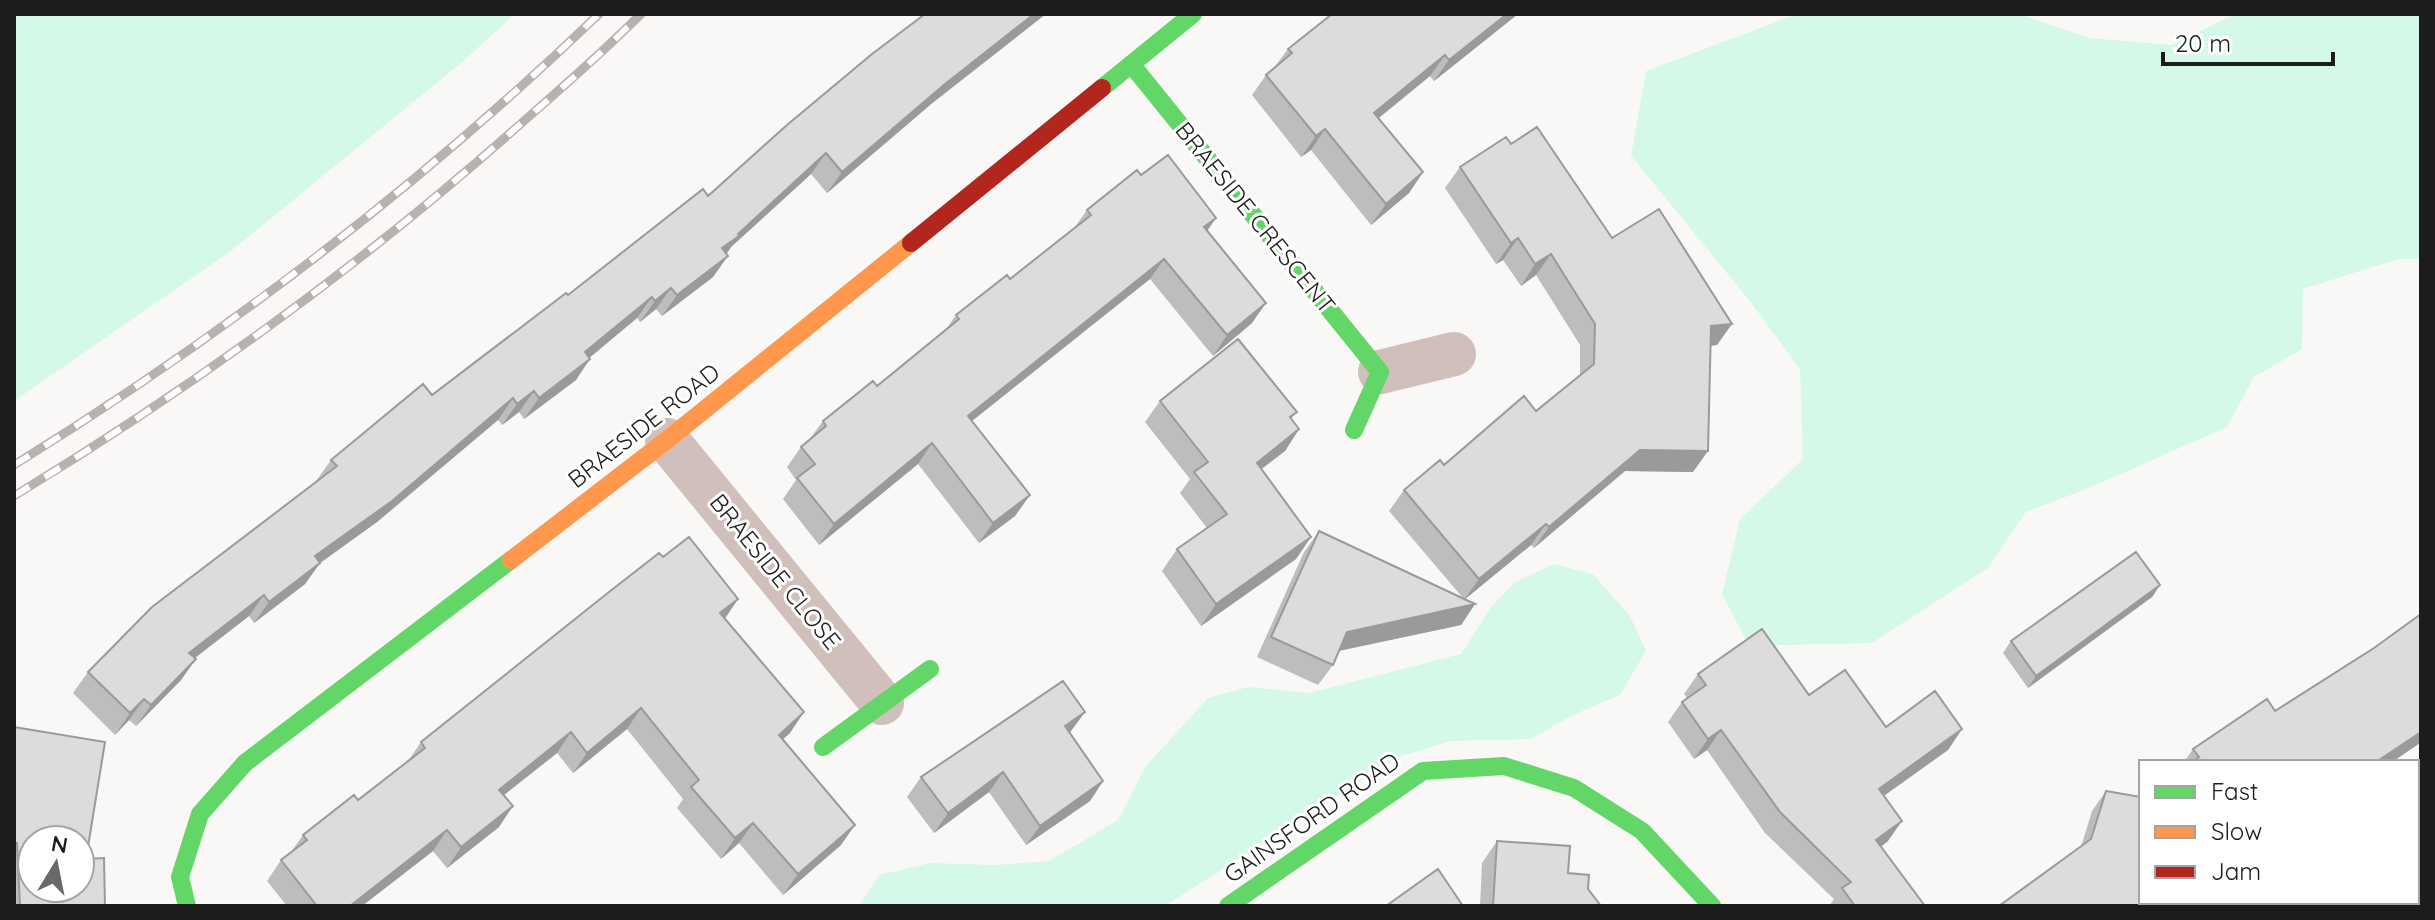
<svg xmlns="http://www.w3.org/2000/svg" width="2435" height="920" font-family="Quicksand,sans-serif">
<rect width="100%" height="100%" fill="#faf8f7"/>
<!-- green -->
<path fill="#d5f9e8" d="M 14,14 L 515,14 L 461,63 L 231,251 L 14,401 Z
M 1797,14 L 2019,14 L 2090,38 L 2171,45 L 2235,14 L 2421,14 L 2421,259 L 2398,259 L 2303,289 L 2302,349 L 2254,377 L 2227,427 L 2089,488 L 2026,512 L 1988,568 L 1872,643 L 1749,646 L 1722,594 L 1740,519 L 1803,459 L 1800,369 L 1749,300 L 1631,156 L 1646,71 Z
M 1554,564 L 1593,574 L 1630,616 L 1646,651 L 1620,695 L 1571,716 L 1531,739 L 1451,741 L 1398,757 L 1165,906 L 859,906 L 879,875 L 930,863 L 996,865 L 1049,861 L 1118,820 L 1145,767 L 1208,698 L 1248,687 L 1309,693 L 1461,654 L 1491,607 L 1515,582 Z"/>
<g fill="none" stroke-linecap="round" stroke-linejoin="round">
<!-- street -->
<path stroke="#d1bfbb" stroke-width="44" d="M 1380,372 L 1454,354
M 667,440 L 882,703"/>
<!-- fast -->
<path stroke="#63d668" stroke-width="18" d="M 1131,64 L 1380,372 L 1354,430
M 1102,88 L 1193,14
M 823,747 L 930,669
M 187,906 L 180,877 L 200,814 L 245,763 L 511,560
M 1228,906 L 1423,771 L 1504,766 L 1574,788 L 1642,831 L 1712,906"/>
<!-- slow -->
<path stroke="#ff974d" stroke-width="18" d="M 511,560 L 667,440 L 911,243
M 2373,906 L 2378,902"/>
<!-- jam -->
<path stroke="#b3261e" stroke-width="18" d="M 911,243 L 1102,88
M 2417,878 L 2421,875"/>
<!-- rail casing -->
<g stroke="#b9b1af" stroke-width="9">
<path id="rail" d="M 14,465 C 223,336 422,184 599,14
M 14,496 C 195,386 367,261 525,120 C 564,86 604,51 641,14"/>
</g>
<!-- rail -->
<use href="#rail" stroke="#fff" stroke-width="6" stroke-dasharray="18" stroke-linecap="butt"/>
</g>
<!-- wall -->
<path fill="#bebcbc" d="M 1518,14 L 1434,81 L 1430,76 L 1379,118 L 1423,172 L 1409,193 L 1371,225 L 1311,150 L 1301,157 L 1252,95 L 1266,75 L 1274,68 L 1288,49 Z
M 930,105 L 827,193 L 811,174 L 731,247 L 713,277 L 662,316 L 656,309 L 640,322 L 637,318 L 589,358 L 576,380 L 524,419 L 519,412 L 502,425 L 498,420 L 377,522 L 320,563 L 305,584 L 254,623 L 249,616 L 195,658 L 181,680 L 136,726 L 129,720 L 115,735 L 73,693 L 88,672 L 316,481 L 331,460 L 432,395 L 568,295 L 708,196 Z
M 1511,144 L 1612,238 L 1717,345 L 1710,346 L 1693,472 L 1625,471 L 1534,548 L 1531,545 L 1465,599 L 1475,604 L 1461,625 L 1339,651 L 1333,665 L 1318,685 L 1257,657 L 1304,552 L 1319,531 L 1463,598 L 1389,511 L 1404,490 L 1536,411 L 1580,376 L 1580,345 L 1536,275 L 1521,286 L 1503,260 L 1496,264 L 1445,188 L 1460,167 Z
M 1141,175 L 1216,218 L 1207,231 L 1252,323 L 1213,356 L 1150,279 L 972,421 L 1030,495 L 1015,516 L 979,543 L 918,464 L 819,545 L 783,499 L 796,480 L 787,467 L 801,447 L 809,440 L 823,421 L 877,386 L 945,331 L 956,315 L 1010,279 L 1073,230 L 1087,210 Z
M 1160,401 L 1297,412 L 1291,419 L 1299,429 L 1285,451 L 1261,469 L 1311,537 L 1296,559 L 1201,626 L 1162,571 L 1177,549 L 1207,528 L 1180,493 L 1190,479 L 1145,422 Z
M 663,557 L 738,599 L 725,618 L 790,733 L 782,740 L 841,845 L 783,895 L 739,843 L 721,859 L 677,808 L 683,799 L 627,729 L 573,773 L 557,753 L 504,795 L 499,827 L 447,868 L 433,851 L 362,906 L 287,906 L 267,881 L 281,860 L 289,855 L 303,835 L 358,800 L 408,761 L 421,742 Z
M 2160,585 L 2152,597 L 2028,688 L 2003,653 L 2011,641 Z
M 2421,614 L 2421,744 L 2420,743 L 2392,762 L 2184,762 L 2193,749 L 2275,711 L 2374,648 Z
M 1698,674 L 1809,695 L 1886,727 L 1962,729 L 1948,750 L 1884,796 L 1888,841 L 1881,847 L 1925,906 L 1829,906 L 1834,899 L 1765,833 L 1707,750 L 1694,759 L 1668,722 L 1682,702 L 1687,698 L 1684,694 Z
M 1085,712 L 1070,732 L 1103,781 L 1090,801 L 1026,845 L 989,792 L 934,833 L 907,797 L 921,777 Z
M 14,727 L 86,859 L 105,906 L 14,906 Z
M 2106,791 L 2141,797 L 2141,902 L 2189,902 L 2183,906 L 1999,906 L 2081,847 L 2092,811 Z
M 1497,841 L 1568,873 L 1588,889 L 1601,906 L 1480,906 L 1482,863 Z"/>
<!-- shaded-wall -->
<path fill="#9b9999" d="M 1034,14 L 1046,14 L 930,105 L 827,193 L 842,172 L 945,84 Z
M 1507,14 L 1518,14 L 1434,81 L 1449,60 Z
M 1445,55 L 1430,76 L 1360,133 L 1374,113 Z
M 1325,129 L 1311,150 L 1301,157 L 1316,136 Z
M 826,153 L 811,174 L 731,247 L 724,257 L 722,248 Z
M 1423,172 L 1409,193 L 1371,225 L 1386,204 Z
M 1216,218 L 1202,238 L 1204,227 Z
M 1518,238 L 1503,260 L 1496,264 L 1511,243 Z
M 1551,254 L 1536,275 L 1521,286 L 1535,264 Z
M 728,256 L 713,277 L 662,316 L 677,295 Z
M 1164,259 L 1150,279 L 953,436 L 968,416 Z
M 671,288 L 656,309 L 640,322 L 655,301 Z
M 652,297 L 637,318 L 570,374 L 585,352 Z
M 1266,303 L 1252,323 L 1213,356 L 1227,335 Z
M 1732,324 L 1717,345 L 1696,347 L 1711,326 Z
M 590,359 L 576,380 L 524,419 L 539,398 Z
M 534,391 L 519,412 L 502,425 L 517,404 Z
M 513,398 L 498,420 L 377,522 L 320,563 L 305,584 L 254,623 L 269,602 L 315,556 Z
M 1299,429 L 1285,451 L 1242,484 L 1257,463 Z
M 932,443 L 918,464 L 819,545 L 834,524 Z
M 1640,450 L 1708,451 L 1693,472 L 1625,471 L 1534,548 L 1549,527 Z
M 1030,495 L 1015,516 L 979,543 L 993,523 Z
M 1546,524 L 1531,545 L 1464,600 L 1479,579 Z
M 1311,537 L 1296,559 L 1201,626 L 1216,604 Z
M 2160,585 L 2152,597 L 2028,688 L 2036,676 Z
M 264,595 L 249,616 L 174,674 L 189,653 Z
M 738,599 L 724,620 L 720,613 Z
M 1475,604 L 1461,625 L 1333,652 L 1347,632 Z
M 196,659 L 181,680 L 136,726 L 151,705 Z
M 144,699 L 129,720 L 115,735 L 130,713 Z
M 641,708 L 627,729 L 573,773 L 587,753 Z
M 804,712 L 790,733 L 764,756 L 779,735 Z
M 1085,712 L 1071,731 L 1051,746 L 1065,726 Z
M 1962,729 L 1948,750 L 1865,809 L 1879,789 Z
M 1721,730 L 1707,750 L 1694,759 L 1708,739 Z
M 571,732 L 557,753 L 485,810 L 499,790 Z
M 2421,732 L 2420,743 L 2392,762 L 2376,762 Z
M 1003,772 L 989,792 L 934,833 L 948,813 Z
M 1103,781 L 1090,801 L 1026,845 L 1040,826 Z
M 513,806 L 499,827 L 447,868 L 461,847 Z
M 1902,821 L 1888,841 L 1862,860 L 1876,840 Z
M 753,823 L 739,843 L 721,859 L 735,838 Z
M 855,825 L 841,845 L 783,895 L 798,874 Z
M 447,830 L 433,851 L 362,906 L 350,906 Z
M 2174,902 L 2189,902 L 2183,906 L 2168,906 Z"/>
<!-- building -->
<path fill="#dddbdb" stroke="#9b9999" stroke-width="2" fill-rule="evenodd" d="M 925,14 L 1034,14 L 945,84 L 842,172 L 826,153 L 738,234 L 739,236 L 722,248 L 728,256 L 677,295 L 671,288 L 655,301 L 652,297 L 585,352 L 590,359 L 539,398 L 534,391 L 517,404 L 513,398 L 392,501 L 315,556 L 320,563 L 269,602 L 264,595 L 189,653 L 196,659 L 151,705 L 144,699 L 130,713 L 88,672 L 152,607 L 337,466 L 331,460 L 423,384 L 432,395 L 566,293 L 568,295 L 703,189 L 708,196 L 787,125 L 872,54 Z
M 1332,14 L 1507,14 L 1449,60 L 1445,55 L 1374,113 L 1423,172 L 1386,204 L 1325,129 L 1316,136 L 1266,75 L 1292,53 L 1288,49 Z
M 1537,127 L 1612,238 L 1659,209 L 1732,324 L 1711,326 L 1708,451 L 1640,450 L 1549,527 L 1546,524 L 1479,579 L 1404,490 L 1440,460 L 1444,465 L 1524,396 L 1536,411 L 1594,364 L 1595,324 L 1551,254 L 1535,264 L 1518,238 L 1511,243 L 1460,167 L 1506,137 L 1511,144 Z
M 1168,155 L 1216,218 L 1204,227 L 1266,303 L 1227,335 L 1164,259 L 968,416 L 1030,495 L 993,523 L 932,443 L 834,524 L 797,478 L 815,464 L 801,447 L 826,426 L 823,421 L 873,381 L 877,386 L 959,319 L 956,315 L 1007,275 L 1010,279 L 1091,215 L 1087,210 L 1137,170 L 1141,175 Z
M 1238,339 L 1297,412 L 1290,417 L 1299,429 L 1257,463 L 1311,537 L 1216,604 L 1177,549 L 1227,514 L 1194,472 L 1208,462 L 1160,401 Z
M 1319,531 L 1475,604 L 1347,632 L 1333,665 L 1271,637 Z
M 689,537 L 738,599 L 720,613 L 804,712 L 779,735 L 855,825 L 798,874 L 753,823 L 735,838 L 691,787 L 699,780 L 641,708 L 587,753 L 571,732 L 499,790 L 513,806 L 461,847 L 447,830 L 350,906 L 317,906 L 281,860 L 307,840 L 303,835 L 354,795 L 358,800 L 425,748 L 421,742 L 609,592 L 659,553 L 663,557 Z
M 2136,552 L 2160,585 L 2036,676 L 2011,641 Z
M 2421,614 L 2421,732 L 2376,762 L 2192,762 L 2199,757 L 2193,749 L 2267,699 L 2275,711 L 2374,648 Z
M 1762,629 L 1809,695 L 1845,670 L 1886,727 L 1935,691 L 1962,729 L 1879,789 L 1902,821 L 1876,840 L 1925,906 L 1855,906 L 1842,888 L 1851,882 L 1780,812 L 1721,730 L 1708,739 L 1682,702 L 1706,685 L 1698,674 Z
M 1063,681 L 1085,712 L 1065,726 L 1103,781 L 1040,826 L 1003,772 L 948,813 L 921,777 Z
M 14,727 L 105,742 L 86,859 L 104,858 L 105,906 L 20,906 L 17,843 L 14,843 ZM 32,840 L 80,840 L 80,888 L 32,888 Z
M 2106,791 L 2141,797 L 2141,902 L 2174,902 L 2168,906 L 1999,906 L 2091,839 Z
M 1497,841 L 1570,846 L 1568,873 L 1589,875 L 1588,889 L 1601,906 L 1493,906 Z
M 1438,869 L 1463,906 L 1386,906 Z"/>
<g text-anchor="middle" stroke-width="6" stroke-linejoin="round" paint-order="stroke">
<!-- street labels -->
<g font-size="24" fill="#1d1c1c" stroke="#fff">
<text transform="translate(1255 218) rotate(51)" y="8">BRAESIDE CRESCENT</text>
<text transform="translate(644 426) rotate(-38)" y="8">BRAESIDE ROAD</text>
<text transform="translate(775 572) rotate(51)" y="8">BRAESIDE CLOSE</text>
<text transform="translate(1312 818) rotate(-35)" y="8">GAINSFORD ROAD</text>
</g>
</g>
<!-- border -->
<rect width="2435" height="920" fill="none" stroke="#1d1c1c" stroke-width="32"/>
<!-- legend -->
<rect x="2139" y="760" width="280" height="144" fill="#ffffff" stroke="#a5a4a4" stroke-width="2"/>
<rect x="2155" y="786" width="40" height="12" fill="#63d668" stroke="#a5a4a4" stroke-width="2"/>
<text x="2211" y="800" font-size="24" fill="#1d1c1c">Fast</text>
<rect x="2155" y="826" width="40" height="12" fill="#ff974d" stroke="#a5a4a4" stroke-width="2"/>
<text x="2211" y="840" font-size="24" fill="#1d1c1c">Slow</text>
<rect x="2155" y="866" width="40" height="12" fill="#b3261e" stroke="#a5a4a4" stroke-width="2"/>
<text x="2211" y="880" font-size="24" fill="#1d1c1c">Jam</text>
<!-- north arrow -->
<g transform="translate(56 864) rotate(10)"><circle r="38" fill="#ffffff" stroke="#a5a4a4" stroke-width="2"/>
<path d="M0-6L14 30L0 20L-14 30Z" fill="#6a6969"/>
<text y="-12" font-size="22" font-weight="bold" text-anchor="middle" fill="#1d1c1c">N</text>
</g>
<!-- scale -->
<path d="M2163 52v12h170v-12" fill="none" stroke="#1d1c1c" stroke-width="4"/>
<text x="2175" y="52" font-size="24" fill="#1d1c1c" stroke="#ffffff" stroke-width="6" paint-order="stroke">20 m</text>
</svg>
